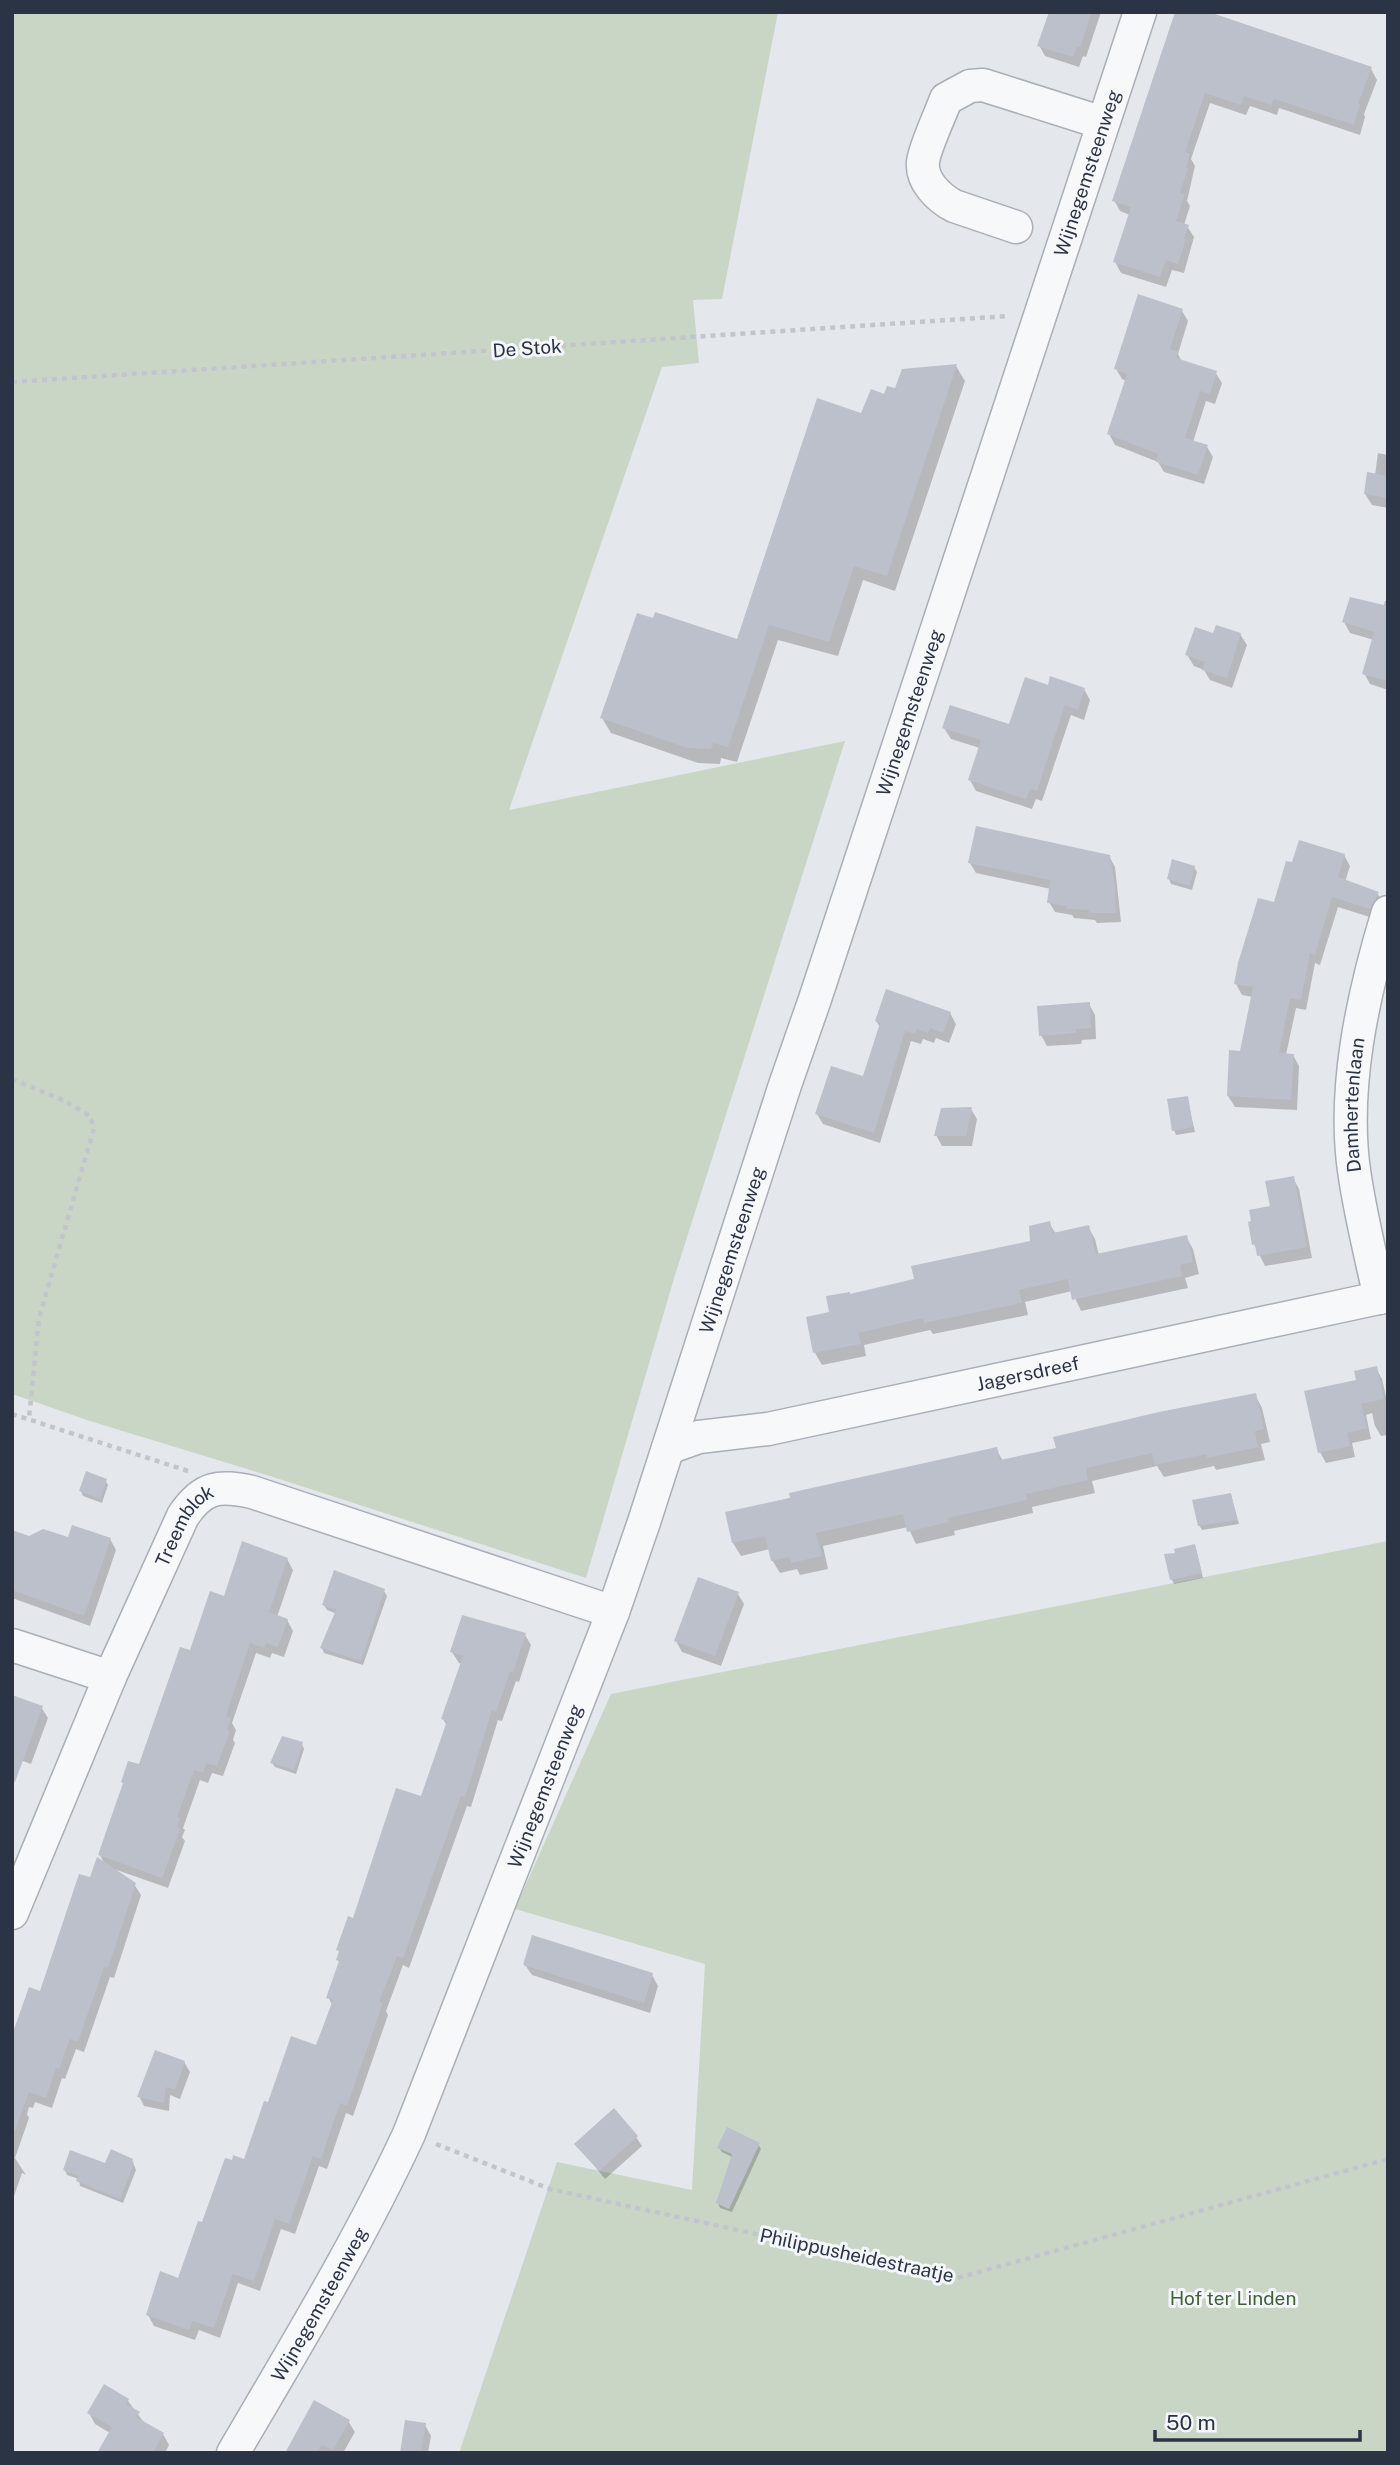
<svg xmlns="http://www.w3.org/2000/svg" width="1400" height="2465" font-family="'Public Sans',sans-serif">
<rect width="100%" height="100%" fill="#e4e7ec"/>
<!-- green -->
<path fill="#c9d6c5" d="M 12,12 L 778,12 L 722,299 L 693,300 L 699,363 L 662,367 L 509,810 L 845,741 L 675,1275 L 586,1578 L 273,1477 L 90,1421 L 12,1394 Z
M 1388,1541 L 1388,2453 L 459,2453 L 557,2162 L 692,2190 L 705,1964 L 515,1909 L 611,1694 Z"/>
<!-- shadow -->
<path fill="#0003" d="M 1050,12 L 1101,12 L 1086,57 L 1083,56 L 1079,67 L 1045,56 L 1039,45 Z
M 1176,12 L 1371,69 L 1377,80 L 1364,114 L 1365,117 L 1360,135 L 1279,108 L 1277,115 L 1250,106 L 1246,115 L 1210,103 L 1191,159 L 1195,166 L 1187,201 L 1190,206 L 1184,225 L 1187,226 L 1194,237 L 1184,273 L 1172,270 L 1166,287 L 1121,273 L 1115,262 L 1130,215 L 1120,211 L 1114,200 Z
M 1182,311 L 1188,321 L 1178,354 L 1182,362 L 1215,372 L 1222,383 L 1215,404 L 1206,401 L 1193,442 L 1207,447 L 1213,457 L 1204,484 L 1164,472 L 1158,462 L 1115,445 L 1109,434 L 1126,381 L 1122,379 L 1116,369 Z
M 956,366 L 965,381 L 895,591 L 863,580 L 838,656 L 778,640 L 737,762 L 721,758 L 720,764 L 698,763 L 611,733 L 602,718 L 738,641 L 862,415 L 896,390 Z
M 1378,453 L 1388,455 L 1388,508 L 1372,505 L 1365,494 L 1375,475 Z
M 1385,601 L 1388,601 L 1388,690 L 1370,684 L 1364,673 L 1374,640 L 1350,633 L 1344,622 L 1383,608 Z
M 1240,634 L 1247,645 L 1232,688 L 1210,680 L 1204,670 L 1194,666 L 1187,655 L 1214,635 Z
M 1049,687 L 1084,689 L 1090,700 L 1084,720 L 1071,715 L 1042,801 L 1036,799 L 1032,809 L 976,791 L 970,780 L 980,748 L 951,739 L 944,728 L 1010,726 Z
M 1344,855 L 1350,866 L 1345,882 L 1377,893 L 1384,904 L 1376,919 L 1338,907 L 1320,965 L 1315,963 L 1306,1010 L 1296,1008 L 1286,1055 L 1293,1055 L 1299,1066 L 1297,1110 L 1235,1107 L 1228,1096 L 1242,1053 L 1253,997 L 1242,995 L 1236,984 L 1275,904 Z
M 1109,856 L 1115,867 L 1121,922 L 1097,923 L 1095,920 L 1074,918 L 1072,915 L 1055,912 L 1049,902 L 1051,889 L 976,873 L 970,863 Z
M 1194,867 L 1197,872 L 1192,890 L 1171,884 L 1169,879 Z
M 1089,1004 L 1095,1015 L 1096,1039 L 1082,1040 L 1081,1044 L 1047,1046 L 1041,1035 Z
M 950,1013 L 956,1024 L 949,1043 L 936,1038 L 934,1043 L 923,1039 L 921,1044 L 911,1041 L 880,1143 L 823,1124 L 817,1114 L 864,1079 L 880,1027 L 876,1021 Z
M 1187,1097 L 1195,1132 L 1176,1135 L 1174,1130 Z
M 971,1109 L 977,1119 L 972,1146 L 942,1146 L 936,1135 Z
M 1293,1178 L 1299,1189 L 1312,1258 L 1265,1266 L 1254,1244 Z
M 1049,1223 L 1056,1234 L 1088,1227 L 1095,1239 L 1099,1256 L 1186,1237 L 1193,1249 L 1199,1274 L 1185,1278 L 1188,1288 L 1081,1311 L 1072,1291 L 1025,1302 L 1028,1315 L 933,1334 L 930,1330 L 864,1345 L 866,1356 L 822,1365 L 815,1353 L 831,1313 L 850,1296 L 916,1281 L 1032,1242 Z
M 1376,1368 L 1382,1379 L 1388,1405 L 1388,1435 L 1381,1436 L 1375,1426 L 1372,1413 L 1366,1415 L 1371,1439 L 1352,1443 L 1355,1457 L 1326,1463 L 1320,1452 L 1358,1381 Z
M 1255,1395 L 1262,1408 L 1270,1442 L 1261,1444 L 1265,1460 L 1216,1470 L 1214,1466 L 1164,1477 L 1157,1466 L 1092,1481 L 1095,1493 L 1032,1507 L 1033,1513 L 954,1531 L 955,1535 L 916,1544 L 908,1527 L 823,1546 L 828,1569 L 800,1575 L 797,1569 L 780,1573 L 772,1560 L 770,1549 L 741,1556 L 733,1543 L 727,1513 L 996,1449 L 1003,1461 L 1058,1450 Z
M 105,1480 L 108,1485 L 102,1503 L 83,1496 L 81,1491 Z
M 1231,1495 L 1239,1524 L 1202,1530 L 1199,1525 Z
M 12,1534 L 29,1537 L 110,1539 L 116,1550 L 90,1626 L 12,1598 Z
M 1195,1546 L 1203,1578 L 1174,1584 L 1172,1580 L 1177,1554 Z
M 287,1559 L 293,1570 L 277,1617 L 287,1620 L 293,1631 L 284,1657 L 272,1653 L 270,1658 L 256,1653 L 232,1723 L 236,1730 L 233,1740 L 235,1743 L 223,1776 L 212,1773 L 208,1783 L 200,1780 L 183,1828 L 185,1830 L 182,1837 L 185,1841 L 168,1888 L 114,1869 L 134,1884 L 141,1895 L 114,1978 L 110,1977 L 84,2052 L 76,2049 L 65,2079 L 62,2078 L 52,2108 L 35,2102 L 33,2108 L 29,2107 L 27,2114 L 29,2118 L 15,2158 L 26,2175 L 22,2173 L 12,2202 L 12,2038 L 41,1993 L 91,1879 L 105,1865 L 100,1855 L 191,1652 L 225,1598 Z
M 384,1591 L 387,1596 L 363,1665 L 324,1653 L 322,1648 L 337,1614 L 327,1610 L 324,1605 Z
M 738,1594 L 744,1604 L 721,1666 L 682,1652 L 676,1641 Z
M 525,1635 L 531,1645 L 519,1682 L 516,1681 L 502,1721 L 498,1720 L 471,1807 L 467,1806 L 409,1968 L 403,1965 L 386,2011 L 388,2015 L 353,2116 L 346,2113 L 327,2169 L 319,2166 L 295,2234 L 281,2229 L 260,2291 L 238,2283 L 220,2338 L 199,2330 L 195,2340 L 154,2326 L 148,2315 L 179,2280 L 203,2224 L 245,2161 L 269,2104 L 318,2047 L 333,2006 L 328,1997 L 340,1964 L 338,1960 L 340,1954 L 338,1950 L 422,1798 L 447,1726 L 443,1719 L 463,1664 L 459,1663 L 452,1652 Z
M 41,1707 L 48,1718 L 31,1764 L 12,1757 Z
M 302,1744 L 304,1749 L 296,1774 L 275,1767 L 272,1763 Z
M 525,1965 L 652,1975 L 658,1986 L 650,2013 L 532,1975 Z
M 184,2062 L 190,2072 L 180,2099 L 170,2095 L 169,2111 L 144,2106 L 139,2096 Z
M 636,2137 L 642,2146 L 605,2179 L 577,2144 Z
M 758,2144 L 761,2149 L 732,2212 L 720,2208 L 718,2203 L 732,2157 L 722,2152 L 719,2148 Z
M 132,2160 L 136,2170 L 123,2203 L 80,2186 L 79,2179 L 67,2175 L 65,2170 Z
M 104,2387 L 128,2401 L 145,2424 L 163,2434 L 169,2445 L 165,2453 L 99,2453 L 110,2433 L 95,2424 L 89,2413 Z
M 348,2421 L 355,2432 L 343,2453 L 287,2453 Z
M 425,2425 L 431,2436 L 428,2453 L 402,2453 Z"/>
<!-- building -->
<path fill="#bbc0ca" d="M 1049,12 L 1092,12 L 1080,47 L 1077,46 L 1073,57 L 1037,46 Z
M 1175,12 L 1209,12 L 1372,67 L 1358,104 L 1360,104 L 1354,125 L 1274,99 L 1271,105 L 1244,96 L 1241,105 L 1205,93 L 1185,152 L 1190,154 L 1186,168 L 1188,169 L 1180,193 L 1185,194 L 1176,221 L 1189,225 L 1184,239 L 1186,239 L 1178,264 L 1166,260 L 1160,277 L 1113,262 L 1131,207 L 1112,201 Z
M 1138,294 L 1183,309 L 1170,349 L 1178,351 L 1176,358 L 1217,371 L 1210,394 L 1200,391 L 1185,438 L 1208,445 L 1198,475 L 1156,462 L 1158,454 L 1107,434 L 1127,374 L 1114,369 Z
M 957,364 L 887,576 L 854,566 L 829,642 L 769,625 L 728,747 L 713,743 L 711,749 L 688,748 L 600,718 L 637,613 L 653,618 L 655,612 L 737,639 L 817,398 L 861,413 L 871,389 L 884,394 L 887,386 L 895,388 L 902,369 Z
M 1367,472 L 1388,476 L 1388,498 L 1364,494 Z
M 1350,597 L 1388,606 L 1388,681 L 1362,674 L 1374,632 L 1342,622 Z
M 1216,625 L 1241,633 L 1227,678 L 1202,670 L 1205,662 L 1185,655 L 1195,627 L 1213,633 Z
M 1050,676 L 1085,688 L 1078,710 L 1065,705 L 1037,791 L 1030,789 L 1026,799 L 968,780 L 981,740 L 942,728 L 950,705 L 1009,724 L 1025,677 L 1048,685 Z
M 976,826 L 1110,855 L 1115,888 L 1116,913 L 1089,913 L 1089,910 L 1067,909 L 1067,906 L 1047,903 L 1050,880 L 968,863 Z
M 1299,840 L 1345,854 L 1338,877 L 1379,892 L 1370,909 L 1332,897 L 1315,955 L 1310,953 L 1301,1000 L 1290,998 L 1279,1053 L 1294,1054 L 1291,1100 L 1227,1096 L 1229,1050 L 1240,1051 L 1253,987 L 1234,984 L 1238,963 L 1258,898 L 1274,902 L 1286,861 L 1292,862 Z
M 1172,859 L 1195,866 L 1190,886 L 1167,879 Z
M 886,989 L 951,1012 L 943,1033 L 930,1028 L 928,1033 L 917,1029 L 915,1034 L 905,1031 L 874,1133 L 815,1114 L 831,1066 L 863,1076 L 880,1023 L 875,1021 Z
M 1090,1002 L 1091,1028 L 1076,1029 L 1076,1033 L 1039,1036 L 1037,1006 Z
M 1188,1096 L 1193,1127 L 1172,1131 L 1167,1099 Z
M 972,1107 L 966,1136 L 934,1136 L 941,1108 Z
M 1294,1176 L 1307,1247 L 1257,1256 L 1255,1244 L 1252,1245 L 1248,1222 L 1251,1221 L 1249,1210 L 1270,1206 L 1265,1181 Z
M 1050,1221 L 1053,1233 L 1089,1225 L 1096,1254 L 1187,1235 L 1193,1262 L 1180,1265 L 1182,1276 L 1072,1300 L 1068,1279 L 1019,1290 L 1022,1303 L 924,1323 L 923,1318 L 858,1333 L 861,1344 L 813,1353 L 806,1317 L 829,1312 L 826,1296 L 850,1292 L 850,1294 L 914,1279 L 911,1266 L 1030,1241 L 1029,1226 Z
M 1377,1366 L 1384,1399 L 1361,1404 L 1367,1428 L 1347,1433 L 1350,1446 L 1318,1453 L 1304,1391 L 1356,1380 L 1354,1371 Z
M 1256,1393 L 1264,1429 L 1255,1431 L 1258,1447 L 1207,1458 L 1206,1454 L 1155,1465 L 1152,1453 L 1086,1468 L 1088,1480 L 1026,1494 L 1027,1500 L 948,1518 L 949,1522 L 907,1532 L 903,1514 L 816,1533 L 822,1556 L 791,1563 L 790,1557 L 771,1561 L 765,1536 L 732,1543 L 725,1512 L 790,1498 L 789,1493 L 997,1447 L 1000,1460 L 1056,1448 L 1053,1437 L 1159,1412 Z
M 86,1471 L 107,1479 L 100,1499 L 79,1491 Z
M 1231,1493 L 1237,1520 L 1198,1526 L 1192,1500 Z
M 72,1525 L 111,1538 L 84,1616 L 12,1590 L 12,1530 L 29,1536 L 43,1529 L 68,1537 Z
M 242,1541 L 288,1558 L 269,1612 L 288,1619 L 278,1647 L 266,1643 L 264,1648 L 250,1643 L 226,1716 L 231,1718 L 227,1730 L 230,1731 L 217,1766 L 206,1763 L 203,1773 L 194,1770 L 177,1817 L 180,1818 L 177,1827 L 180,1829 L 162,1878 L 98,1855 L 123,1783 L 121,1782 L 128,1761 L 139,1764 L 180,1647 L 190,1650 L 210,1591 L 224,1596 Z
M 1195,1544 L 1202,1573 L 1170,1580 L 1164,1554 L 1175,1553 L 1174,1549 Z
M 334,1570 L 385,1589 L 361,1661 L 320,1648 L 336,1610 L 322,1605 Z
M 698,1577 L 739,1592 L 715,1656 L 674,1641 Z
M 462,1615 L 526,1633 L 513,1672 L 510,1672 L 496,1712 L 492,1710 L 465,1797 L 461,1796 L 403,1958 L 397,1956 L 379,2002 L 383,2003 L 347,2106 L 340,2103 L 321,2159 L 313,2156 L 289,2224 L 275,2219 L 254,2281 L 233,2274 L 214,2328 L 193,2321 L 189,2330 L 146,2315 L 160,2271 L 178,2278 L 198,2221 L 202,2222 L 225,2158 L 232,2160 L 233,2155 L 244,2159 L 264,2101 L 268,2102 L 291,2036 L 316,2045 L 333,2000 L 326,1998 L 339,1961 L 336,1960 L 339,1951 L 336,1950 L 348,1916 L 353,1918 L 396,1788 L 421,1796 L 447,1721 L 441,1719 L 463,1656 L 450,1652 Z
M 12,1695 L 43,1706 L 15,1782 L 12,1782 Z
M 282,1736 L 303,1742 L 294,1770 L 270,1763 Z
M 97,1857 L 136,1883 L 108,1968 L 104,1967 L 78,2042 L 70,2039 L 59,2069 L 56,2068 L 46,2098 L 29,2092 L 15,2131 L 12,2130 L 12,2035 L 29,1987 L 40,1991 L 79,1874 L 90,1877 Z
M 532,1935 L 653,1973 L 644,2003 L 523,1965 Z
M 155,2050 L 185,2061 L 175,2090 L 166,2087 L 164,2103 L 137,2097 Z
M 614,2108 L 638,2136 L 599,2171 L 574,2144 Z
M 727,2127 L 760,2143 L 729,2209 L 716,2203 L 732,2154 L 717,2148 Z
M 111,2149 L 133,2159 L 132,2163 L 134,2164 L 120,2199 L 76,2181 L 78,2176 L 63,2170 L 70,2150 L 105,2163 Z
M 104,2384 L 129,2399 L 126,2404 L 140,2412 L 136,2417 L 164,2433 L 153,2453 L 97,2453 L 112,2427 L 87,2413 Z
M 314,2400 L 350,2420 L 333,2450 L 322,2445 L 317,2453 L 285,2453 Z
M 405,2420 L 426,2423 L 421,2453 L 400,2453 Z"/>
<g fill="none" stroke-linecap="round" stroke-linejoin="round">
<!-- minor casing -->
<g stroke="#a9aeb7" stroke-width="35">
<g id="minor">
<path d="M 1016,227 L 954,206 C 939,198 921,181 923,162 C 924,149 941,113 946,99 L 970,86 L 983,85 L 1103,123"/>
<path id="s1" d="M 1380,1298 C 1371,1257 1361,1217 1355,1177 C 1341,1092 1363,994 1388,912"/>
<path id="s2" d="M 668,1448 L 699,1437 L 768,1429 L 1388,1296"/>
<path d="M 12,1645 L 110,1677"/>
<path id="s3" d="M 12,1913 L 110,1677 L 183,1516 C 203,1486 219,1485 252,1492 L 613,1612"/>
<path id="s4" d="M 233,2453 C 295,2347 358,2244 409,2134 L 613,1612 L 644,1522 L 785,1085 L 815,999 L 1140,12"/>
</g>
</g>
<!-- path -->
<path stroke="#c2c5cb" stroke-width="4.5" stroke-dasharray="5 5" stroke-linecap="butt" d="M 12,382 L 1009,316
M 12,1079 L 65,1101 L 90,1116 L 94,1128 L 39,1318 L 29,1418
M 12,1414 L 188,1471
M 436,2144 L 550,2189 L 957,2278 L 1388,2159"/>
<!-- minor -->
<use href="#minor" stroke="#f7f8fa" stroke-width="32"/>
</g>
<g text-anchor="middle" stroke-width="6" stroke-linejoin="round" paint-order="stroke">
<!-- street labels -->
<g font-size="19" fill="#2b3445" stroke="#f4f6f9">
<text dy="7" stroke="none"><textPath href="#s4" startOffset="2440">Wijnegemsteenweg</textPath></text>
<text transform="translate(527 348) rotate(-4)" y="7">De Stok</text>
<text dy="7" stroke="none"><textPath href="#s4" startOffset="1872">Wijnegemsteenweg</textPath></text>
<text dy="7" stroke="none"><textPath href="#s1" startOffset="196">Damhertenlaan</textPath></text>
<text dy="7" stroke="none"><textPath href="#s4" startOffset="1306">Wijnegemsteenweg</textPath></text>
<text dy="7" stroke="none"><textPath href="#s2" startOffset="368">Jagersdreef</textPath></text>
<text dy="7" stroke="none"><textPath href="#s3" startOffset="425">Treemblok</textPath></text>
<text dy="7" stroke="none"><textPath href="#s4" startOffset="738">Wijnegemsteenweg</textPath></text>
<text transform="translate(857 2255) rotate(12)" y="7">Philippusheidestraatje</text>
<text dy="7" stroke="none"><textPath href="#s4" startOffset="172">Wijnegemsteenweg</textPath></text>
</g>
<!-- park labels -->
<g font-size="19" fill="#3f6138" stroke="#f4f6f9">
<text x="1233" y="2305">Hof ter Linden</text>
</g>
</g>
<!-- border -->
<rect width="1400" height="2465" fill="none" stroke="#2b3445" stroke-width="28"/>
<!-- scale -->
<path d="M1155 2430v10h205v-10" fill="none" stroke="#2b3445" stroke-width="3.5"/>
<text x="1166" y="2430" font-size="21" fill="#2b3445" stroke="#f4f6f9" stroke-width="5" paint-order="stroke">50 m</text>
</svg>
